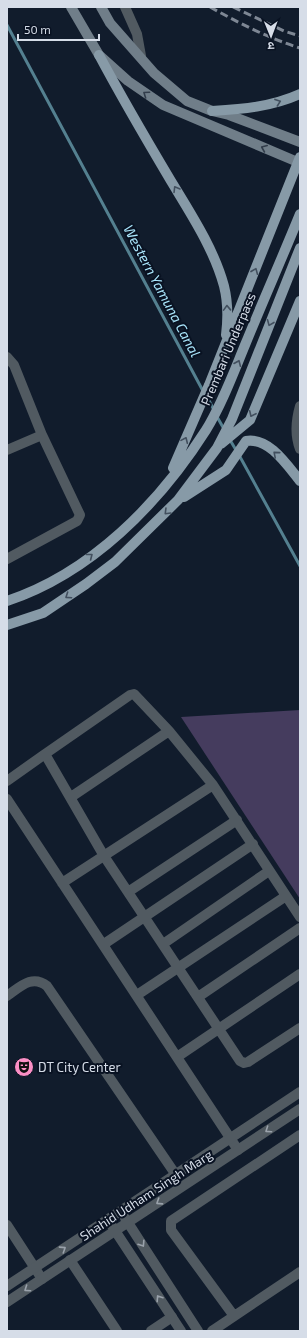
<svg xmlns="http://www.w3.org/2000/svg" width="307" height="1338" font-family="'Exo 2','Noto Sans Devanagari',sans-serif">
<rect width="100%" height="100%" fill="#111c2c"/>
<!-- green -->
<path fill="#453c5e" d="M 300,710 L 300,899 L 181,717 Z"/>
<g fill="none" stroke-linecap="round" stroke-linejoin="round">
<!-- stream -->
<path stroke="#548090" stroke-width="3" d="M 7,25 L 203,391
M 207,397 L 214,410
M 216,415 L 224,429
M 230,440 L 236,450
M 239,455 L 300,566"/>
<!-- minor -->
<path stroke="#515a61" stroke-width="10" d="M 125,7 L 137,34 L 141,56
M 7,357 L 14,365 L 42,435
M 7,450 L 42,435 L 80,515 L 77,521 L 7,559
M 7,781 L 45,754
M 71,797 L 169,731
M 7,799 L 238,1150
M 62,883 L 213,785
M 128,892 L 237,820
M 300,917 L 213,785 L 169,731 L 134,694 L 130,695 L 45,754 L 104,856 L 240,1061 L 244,1063 L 248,1062 L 300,1028
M 104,944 L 253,844
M 163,944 L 269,871
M 137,995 L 286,896
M 7,996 C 20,987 32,974 47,986 L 176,1175
M 198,997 L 300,928
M 177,1057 L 300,974
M 7,1225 L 42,1279
M 70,1260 L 117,1331
M 234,1316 L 171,1230 L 171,1221 L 300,1135
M 151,1331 L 172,1317
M 212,1331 L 300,1272"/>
<!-- tertiary -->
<path stroke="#515a61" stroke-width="10" d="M 300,406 C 296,420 295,436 300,449
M 125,1218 L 198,1331
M 112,1226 L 181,1331
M 7,1286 L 300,1092
M 7,1302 L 300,1109"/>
<!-- secondary -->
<path stroke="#707e89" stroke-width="10" d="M 71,7 L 99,55 L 128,81 L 163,105 L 300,163
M 101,7 L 110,23 L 154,73 L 187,101 L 212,111 L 229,115 L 300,142"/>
<!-- primary -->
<path stroke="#879aa7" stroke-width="10" d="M 99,55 C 122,98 146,139 171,181 C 191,214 214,249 224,286 C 228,302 228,319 226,335
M 212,111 C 243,109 271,107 300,94
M 221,444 L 250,420 L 300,301
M 173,468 L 209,385 L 300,157
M 184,497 L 226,470 L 246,441 C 269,437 287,465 300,481
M 7,601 C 91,573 159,504 206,430 C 222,404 233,374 245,345 C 263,301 282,258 300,214
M 7,625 L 43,613 L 86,584 L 115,562 L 178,500 L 217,448 L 232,419 L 300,248"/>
<!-- rail -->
<path stroke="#7e8794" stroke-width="3" stroke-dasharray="8 4" stroke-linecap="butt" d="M 210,7 C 239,23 268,38 300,48
M 233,7 L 284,31 L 300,36"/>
</g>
<!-- one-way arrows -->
<defs><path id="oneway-chevron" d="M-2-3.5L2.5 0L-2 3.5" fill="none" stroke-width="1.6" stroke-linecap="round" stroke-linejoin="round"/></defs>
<g stroke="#323d4b">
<use href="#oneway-chevron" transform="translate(146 94) rotate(-145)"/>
<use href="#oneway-chevron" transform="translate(264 148) rotate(-157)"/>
</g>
<g stroke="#424f5e">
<use href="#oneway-chevron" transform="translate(278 102) rotate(-20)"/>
<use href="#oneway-chevron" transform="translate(176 189) rotate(-121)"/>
<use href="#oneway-chevron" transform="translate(255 271) rotate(-68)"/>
<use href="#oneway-chevron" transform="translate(227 308) rotate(-92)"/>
<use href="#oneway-chevron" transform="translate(270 323) rotate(112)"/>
<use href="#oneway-chevron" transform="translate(238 363) rotate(-67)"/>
<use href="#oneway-chevron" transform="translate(252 414) rotate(115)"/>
<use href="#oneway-chevron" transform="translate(185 440) rotate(-66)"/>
<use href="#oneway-chevron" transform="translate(276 454) rotate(-139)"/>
<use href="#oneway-chevron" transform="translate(167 512) rotate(135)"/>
<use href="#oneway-chevron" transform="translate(90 556) rotate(-38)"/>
<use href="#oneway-chevron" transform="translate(68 596) rotate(146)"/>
</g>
<g stroke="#9aa2ab">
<use href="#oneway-chevron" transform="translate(268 1130) rotate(146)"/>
<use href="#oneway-chevron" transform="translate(159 1202) rotate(147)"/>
<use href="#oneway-chevron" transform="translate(142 1244) rotate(57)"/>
<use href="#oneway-chevron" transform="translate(63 1249) rotate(-33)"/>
<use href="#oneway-chevron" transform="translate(27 1289) rotate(146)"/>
<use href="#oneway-chevron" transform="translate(159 1298) rotate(-123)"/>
</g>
<!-- icons -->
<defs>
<g id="theatre-disc" transform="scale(1)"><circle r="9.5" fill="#fb8fc5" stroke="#091222"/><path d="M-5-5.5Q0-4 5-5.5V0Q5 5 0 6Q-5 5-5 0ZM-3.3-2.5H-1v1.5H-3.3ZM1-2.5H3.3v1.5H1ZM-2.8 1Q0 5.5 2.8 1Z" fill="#111"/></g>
</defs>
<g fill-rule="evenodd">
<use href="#theatre-disc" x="24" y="1067"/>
</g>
<g text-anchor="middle" stroke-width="4" stroke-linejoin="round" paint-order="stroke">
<!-- street labels -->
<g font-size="13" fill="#d6dde8" stroke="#091222">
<text transform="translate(228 349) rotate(-67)" y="5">Prembari Underpass</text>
<text transform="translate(146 1195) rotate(-33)" y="5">Shahid Udham Singh Marg</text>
</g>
<!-- poi labels -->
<g font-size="13" fill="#d6dde8" stroke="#091222" text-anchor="start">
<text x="38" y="1072">DT City Center</text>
</g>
<!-- water labels -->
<g font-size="14" font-style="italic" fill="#aae6fc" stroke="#091222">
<text transform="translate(162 291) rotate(62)" y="5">Western Yamuna Canal</text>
</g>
</g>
<!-- border -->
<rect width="307" height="1338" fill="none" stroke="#d6dde8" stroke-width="16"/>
<!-- north arrow -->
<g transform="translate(271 36) rotate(179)" stroke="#091222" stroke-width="3" paint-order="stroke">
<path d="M0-3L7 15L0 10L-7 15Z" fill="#d6dde8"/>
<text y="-6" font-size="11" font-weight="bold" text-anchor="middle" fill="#d6dde8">उ</text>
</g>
<!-- scale -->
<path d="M18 34v6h81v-6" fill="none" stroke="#d6dde8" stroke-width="2"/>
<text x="24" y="34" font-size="12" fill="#d6dde8" stroke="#091222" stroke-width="3" paint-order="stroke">50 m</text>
</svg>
